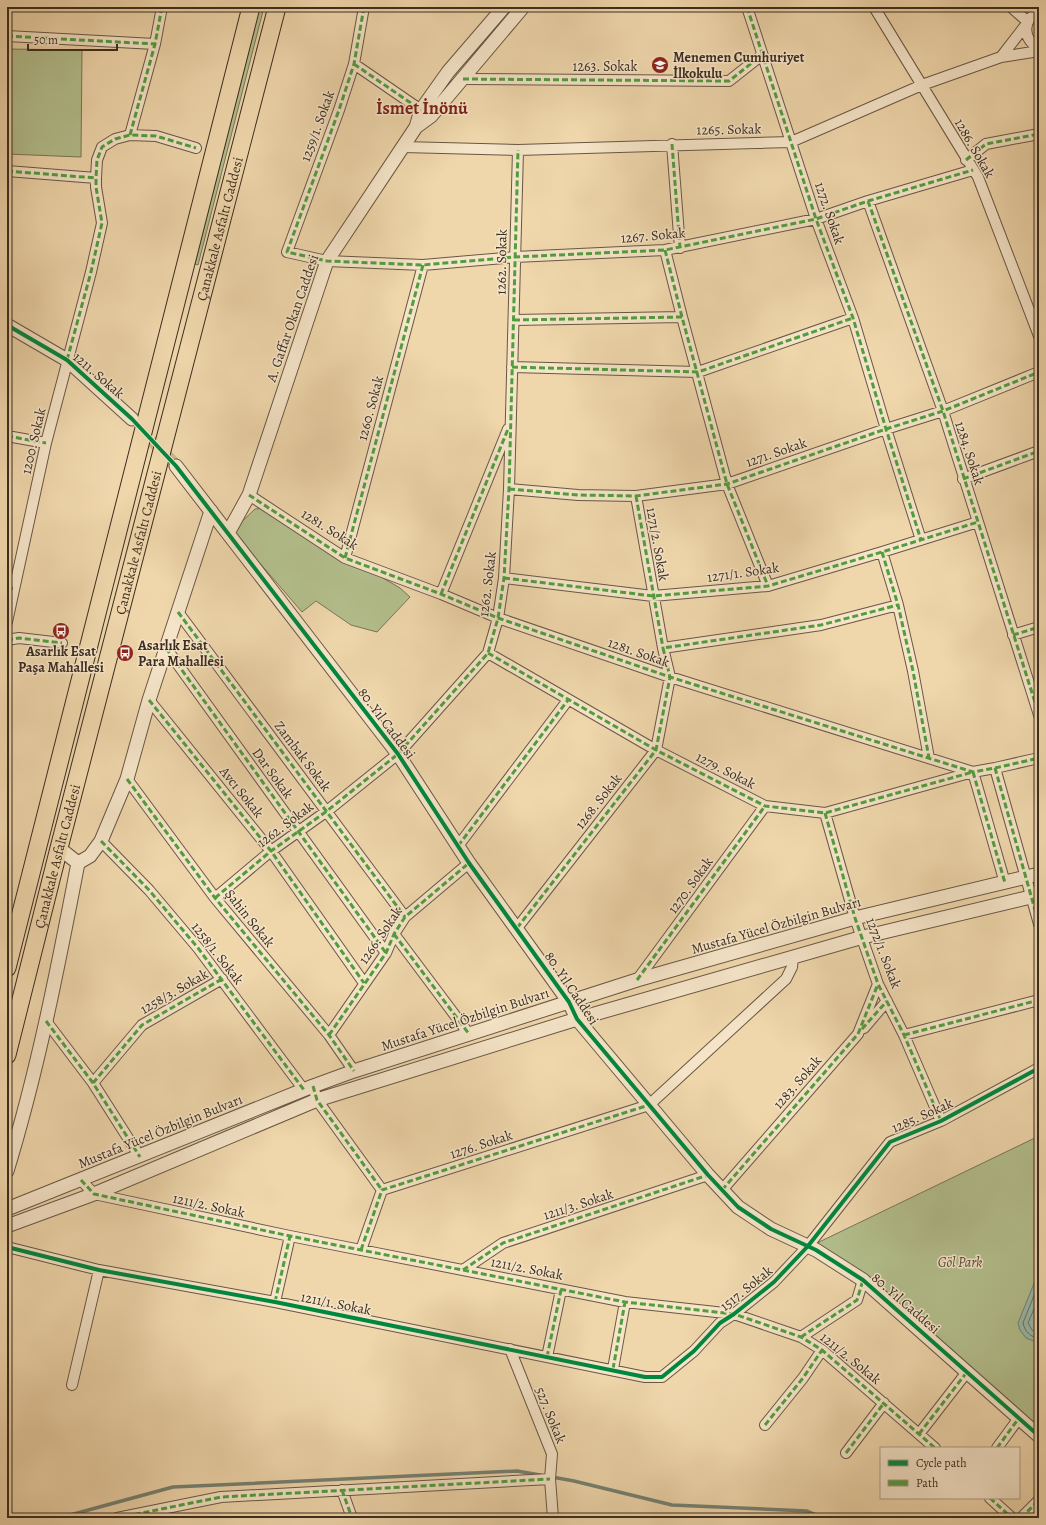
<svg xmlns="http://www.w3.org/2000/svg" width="1046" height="1525" font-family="Alegreya,serif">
<rect width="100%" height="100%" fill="#efd6ab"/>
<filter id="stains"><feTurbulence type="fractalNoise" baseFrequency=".005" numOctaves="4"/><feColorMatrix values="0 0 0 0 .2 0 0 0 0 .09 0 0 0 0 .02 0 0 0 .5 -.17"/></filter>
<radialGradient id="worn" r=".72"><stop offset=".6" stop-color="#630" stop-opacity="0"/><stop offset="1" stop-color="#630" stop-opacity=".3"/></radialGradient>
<!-- green -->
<path fill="#b3bf8d" stroke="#787657" d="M 259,7 L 264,7 L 198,265 L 195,264 Z
M 7,49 L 82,50 L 81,157 L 7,154 Z
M 264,508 L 400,588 L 410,597 L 377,632 L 351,625 L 316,601 L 302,612 L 232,531 L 255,509 Z
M 1039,1136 L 1039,1433 L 817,1243 Z"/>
<!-- water -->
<path fill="#9ab9a8" stroke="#748172" d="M 1039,1277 L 1039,1343 L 1026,1338 L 1020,1330 L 1018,1323 L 1035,1281 Z"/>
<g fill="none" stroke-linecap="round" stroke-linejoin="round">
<!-- shore -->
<path stroke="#6b7364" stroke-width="1" d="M 1039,1283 L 1023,1323 C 1025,1332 1030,1336 1039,1339
M 1039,1297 L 1028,1323 L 1032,1330 L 1039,1334"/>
<!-- stream -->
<path stroke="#748172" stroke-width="3.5" d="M 552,1477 L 574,1481 L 672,1505 L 807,1511 L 824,1518
M 59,1518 L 173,1487 L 517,1471 L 540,1475"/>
<!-- tertiary-tunnel -->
<path stroke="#cbb48f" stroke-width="13" stroke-dasharray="13 6" stroke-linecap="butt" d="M 139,426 L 176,466"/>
<!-- minor casing -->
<g stroke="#695744" stroke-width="12">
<path id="minor" d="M 364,7 L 354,64 L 339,110 L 287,252 L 327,261 L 423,265 L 515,257 L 665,250 L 816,219 L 868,201 L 973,170
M 747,7 L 816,219 L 853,318 L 886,429 L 921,540
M 874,7 L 978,177 L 1039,336
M 1039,12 C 1021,20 1023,40 1039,48
M 7,36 L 155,44
M 1001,57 L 1028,22 L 1011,7
M 354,64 L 421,110
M 463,79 L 729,81 L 762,55
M 130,135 L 155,44 L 162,7
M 672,144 L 680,248
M 403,147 L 518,150 L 791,142 L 922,85 L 1001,57 L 1039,51
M 966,160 L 986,144 L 1039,134
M 7,171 L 96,178
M 868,201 L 943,411 L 1039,715
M 665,250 L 682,317 L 727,484 L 768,586
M 514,320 L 682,317
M 512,367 L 698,372 L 853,318
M 7,436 L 46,443
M 963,479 L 1039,451
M 509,489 L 578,495 L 636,496 L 727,484 L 886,429 L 943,411 L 1039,372
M 249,495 L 345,558 L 441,594 L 498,618 L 670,677 L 973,772 L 995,768 L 1039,758
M 636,496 L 663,648
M 882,552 L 898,605 L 913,671 L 929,758
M 345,558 L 423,265
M 504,578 L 653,596 L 768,586 L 882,552 L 978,522
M 441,594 L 508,429
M 178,612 L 405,917
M 7,622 L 46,443 L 91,272 L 102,223 L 96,187 L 96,178 L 97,160 L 102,147 L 115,139 L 130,135 L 156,136 L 196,148
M 1013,635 L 1039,627
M 7,640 L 19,638 L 62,643
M 166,648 L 386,953
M 488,653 L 656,750 L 765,806 L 825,813 L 973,772
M 149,700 L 271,851 L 364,983
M 995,768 L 1039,924
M 973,772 L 1005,883
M 127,779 L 215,898 L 329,1035 L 354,1071
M 825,813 L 855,918 L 878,984 L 904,1035 L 941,1121
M 101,841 L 149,890 L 198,948 L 304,1090
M 458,846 L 568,700
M 215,898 L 271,851 L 327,811 L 398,754 L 488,653 L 498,618 L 504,578 L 509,489 L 518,150
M 517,928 L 656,750 L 670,677 L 663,648 L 821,625 L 898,605
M 394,934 L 469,1034
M 637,980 L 765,806
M 46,1021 L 93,1083 L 140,1157
M 864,1028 L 887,1001
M 329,1035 L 386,953 L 394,934 L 405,917 L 469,863
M 904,1035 L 1039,1000
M 93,1083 L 142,1025 L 222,979
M 313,1086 L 317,1100 L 382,1190
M 81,1180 L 94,1194 L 290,1236 L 625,1302 L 734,1314 L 801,1337 L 822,1350 L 935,1448
M 722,1190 L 858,1034 L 878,984
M 7,1247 L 99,1270 L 275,1302 L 645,1377 L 662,1377 L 694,1351 L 720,1323 L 734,1314 L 774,1282 L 808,1246 L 890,1142 L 941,1121 L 1039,1068
M 361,1250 L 382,1190 L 649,1105 L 786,979 L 792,967 L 793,957
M 463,1270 L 503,1243 L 708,1175
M 275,1302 L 290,1236
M 801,1337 L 857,1300 L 863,1280
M 510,1349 L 552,1454 L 550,1479 L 553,1518
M 547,1357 L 561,1290
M 613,1369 L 625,1302
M 72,1385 L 99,1270
M 765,1425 L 803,1378 L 822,1350
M 919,1434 L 967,1372
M 997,1448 L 1019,1418
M 846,1453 L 884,1403
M 342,1490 L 352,1518
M 990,1498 L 1012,1518
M 117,1518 L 221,1497 L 550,1479
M 1021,1518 L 1039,1500"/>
</g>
<!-- tertiary casing -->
<g stroke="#695744" stroke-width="15">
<path id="tertiary" d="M 416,127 L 431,116 L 523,7
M 7,325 L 67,360 L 132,419
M 176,466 L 398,754 L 469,863 L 569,1002 L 577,1019 L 708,1175 L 738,1207 L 771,1229 L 816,1250 L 863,1280 L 1039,1436
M 228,533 L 249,495 L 327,261 L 416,127 L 421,110 L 448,72 L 504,7
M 59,848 L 78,863 L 90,856 L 101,841 L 127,779 L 149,700 L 211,511
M 7,1171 C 38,1070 58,967 78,863
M 7,1209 L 313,1086 L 354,1071 L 637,980 L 855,918 L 1039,874
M 7,1226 L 94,1194 L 317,1100 L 577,1019 L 863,937 L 1039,895"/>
</g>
<!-- trunk casing -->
<g stroke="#3c2d21" stroke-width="19">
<g id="trunk">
<path d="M 7,968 L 251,7"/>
<path id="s1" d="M 7,1055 L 59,848 L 277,7"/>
</g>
</g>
<!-- minor -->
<use href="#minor" stroke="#f5e4c8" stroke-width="10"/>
<!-- tertiary -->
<use href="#tertiary" stroke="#f5e4c8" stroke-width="13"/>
<!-- trunk -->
<use href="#trunk" stroke="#efd6ab" stroke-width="17"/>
<!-- quiet -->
<path stroke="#529d3f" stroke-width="3" stroke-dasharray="6 3" stroke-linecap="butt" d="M 364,7 L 354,64 L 339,110 L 287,252 L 327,261 L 423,265 L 515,257 L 665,250 L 816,219 L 868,201 L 973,170
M 747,7 L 816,219 L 853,318 L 886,429 L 921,540
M 7,36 L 155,44
M 354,64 L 421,110
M 463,79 L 729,81 L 762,55
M 130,135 L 155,44 L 162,7
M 672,144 L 680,248
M 966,160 L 986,144 L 1039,134
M 7,171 L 96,178
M 868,201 L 943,411 L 1039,715
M 665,250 L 682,317 L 727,484 L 768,586
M 514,320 L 682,317
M 67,360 L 91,272 L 102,223 L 96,187 L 96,178 L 97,160 L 102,147 L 115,139 L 130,135 L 156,136 L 196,148
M 512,367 L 698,372 L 853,318
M 7,436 L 46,443
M 963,479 L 1039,451
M 509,489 L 578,495 L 636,496 L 727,484 L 886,429 L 943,411 L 1039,372
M 249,495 L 345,558 L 441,594 L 498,618 L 670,677 L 973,772 L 995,768 L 1039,758
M 636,496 L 663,648
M 882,552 L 898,605 L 913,671 L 929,758
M 345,558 L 423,265
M 504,578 L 653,596 L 768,586 L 882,552 L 978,522
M 7,588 L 14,589
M 441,594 L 508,429
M 178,612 L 405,917
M 1013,635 L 1039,627
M 7,640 L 19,638 L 62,643
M 166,648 L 386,953
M 488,653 L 656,750 L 765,806 L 825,813 L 973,772
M 149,700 L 271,851 L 364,983
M 995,768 L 1039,924
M 973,772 L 1005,883
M 127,779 L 215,898 L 329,1035 L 354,1071
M 825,813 L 855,918 L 878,984 L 904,1035 L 941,1121
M 101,841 L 149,890 L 198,948 L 304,1090
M 458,846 L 568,700
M 215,898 L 271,851 L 327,811 L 398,754 L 488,653 L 498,618 L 504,578 L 509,489 L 518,150
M 517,928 L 656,750 L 670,677 L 663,648 L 821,625 L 898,605
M 394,934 L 469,1034
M 637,980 L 765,806
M 46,1021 L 93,1083 L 140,1157
M 862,1029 L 887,1001
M 329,1035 L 386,953 L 394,934 L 405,917 L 469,863
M 904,1035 L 1039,1000
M 93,1083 L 142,1025 L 222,979
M 313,1086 L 317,1100 L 382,1190
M 81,1180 L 94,1194 L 290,1236 L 625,1302 L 734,1314 L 801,1337 L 822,1350 L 935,1448
M 722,1190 L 858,1034 L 878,984
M 361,1250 L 382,1190 L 649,1105
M 463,1270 L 503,1243 L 708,1175
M 275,1302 L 290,1236
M 801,1337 L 857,1300 L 863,1280
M 547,1357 L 561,1290
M 613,1369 L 625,1302
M 765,1425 L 803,1378 L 822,1350
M 919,1434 L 967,1372
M 997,1448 L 1019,1418
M 846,1453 L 884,1403
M 342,1490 L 352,1518
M 990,1498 L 1012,1518
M 117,1518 L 221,1497 L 550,1479
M 1021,1518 L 1039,1500"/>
<!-- cycleway casing -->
<g stroke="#f5e4c8" stroke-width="6">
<path id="cycleway" d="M 7,325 L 67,360 L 132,419 L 176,466 L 398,754 L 469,863 L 569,1002 L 577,1019 L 708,1175 L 738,1207 L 771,1229 L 816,1250 L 863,1280 L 1039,1436
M 7,1247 L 99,1270 L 275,1302 L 645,1377 L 662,1377 L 694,1351 L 720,1323 L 734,1314 L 774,1282 L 808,1246 L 890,1142 L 941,1121 L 1039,1068"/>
</g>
<!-- cycleway -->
<use href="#cycleway" stroke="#00873e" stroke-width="4"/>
</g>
<!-- icons -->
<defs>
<g id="school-disc" transform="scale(0.9)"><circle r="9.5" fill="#8f2418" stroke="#f5e4c8"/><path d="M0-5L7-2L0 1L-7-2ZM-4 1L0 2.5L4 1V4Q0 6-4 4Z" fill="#fff"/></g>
<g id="bus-disc" transform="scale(0.9)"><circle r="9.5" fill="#8f2418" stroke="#f5e4c8"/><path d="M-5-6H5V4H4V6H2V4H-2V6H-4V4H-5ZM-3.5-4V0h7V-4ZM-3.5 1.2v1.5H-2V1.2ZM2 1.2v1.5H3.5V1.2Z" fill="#fff"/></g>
</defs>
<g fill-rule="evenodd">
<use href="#school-disc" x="660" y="65"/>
<use href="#bus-disc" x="61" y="631"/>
<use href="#bus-disc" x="125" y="653"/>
</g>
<g text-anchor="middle" stroke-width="3" stroke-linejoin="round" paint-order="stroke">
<!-- poi labels -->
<g font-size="14" font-weight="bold" fill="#3c2d21" stroke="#f5e4c8" text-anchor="start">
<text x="673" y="62">Menemen Cumhuriyet<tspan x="673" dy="16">İlkokulu</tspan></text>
<text x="138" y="650">Asarlık Esat<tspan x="138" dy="16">Para Mahallesi</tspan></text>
<text x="61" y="656" text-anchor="middle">Asarlık Esat<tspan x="61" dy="16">Paşa Mahallesi</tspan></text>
</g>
<!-- street labels -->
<g font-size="14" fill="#3c2d21" stroke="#f5e4c8">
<text x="605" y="71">1263. Sokak</text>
<text transform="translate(317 126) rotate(-70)" y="5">1259/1. Sokak</text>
<text transform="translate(729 129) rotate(-1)" y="5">1265. Sokak</text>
<text transform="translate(975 148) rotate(60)" y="5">1286. Sokak</text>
<text transform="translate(830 213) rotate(71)" y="5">1272. Sokak</text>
<text dy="5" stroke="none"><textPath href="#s1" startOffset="853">Çanakkale Asfaltı Caddesi</textPath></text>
<text transform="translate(653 235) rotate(-5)" y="5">1267. Sokak</text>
<text transform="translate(501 262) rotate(-89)" y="5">1262. Sokak</text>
<text transform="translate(292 318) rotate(-71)" y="5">A. Gaffar Okan Caddesi</text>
<text transform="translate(99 375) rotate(41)" y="5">1211. Sokak</text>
<text transform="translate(370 408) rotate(-75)" y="5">1260. Sokak</text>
<text transform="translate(33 441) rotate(-77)" y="5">1200. Sokak</text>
<text transform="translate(776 452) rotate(-19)" y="5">1271. Sokak</text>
<text transform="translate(970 453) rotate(72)" y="5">1284. Sokak</text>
<text transform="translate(330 529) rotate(32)" y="5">1281. Sokak</text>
<text dy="5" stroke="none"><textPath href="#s1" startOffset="529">Çanakkale Asfaltı Caddesi</textPath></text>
<text transform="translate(658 544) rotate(80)" y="5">1271/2. Sokak</text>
<text transform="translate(743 572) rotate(-8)" y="5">1271/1. Sokak</text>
<text transform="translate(487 584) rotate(-83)" y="5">1262. Sokak</text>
<text transform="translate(639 652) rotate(19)" y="5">1281. Sokak</text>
<text transform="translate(387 723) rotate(53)" y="5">80. Yıl Caddesi</text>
<text transform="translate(303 756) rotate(53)" y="5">Zambak Sokak</text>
<text transform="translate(726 770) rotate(27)" y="5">1279. Sokak</text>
<text transform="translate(273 773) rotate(54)" y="5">Dar Sokak</text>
<text transform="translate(242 792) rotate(51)" y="5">Avcı Sokak</text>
<text transform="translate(598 801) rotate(-52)" y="5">1268. Sokak</text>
<text transform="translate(285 824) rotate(-37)" y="5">1262. Sokak</text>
<text dy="5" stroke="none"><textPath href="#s1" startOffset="205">Çanakkale Asfaltı Caddesi</textPath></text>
<text transform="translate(690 885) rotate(-54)" y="5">1270. Sokak</text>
<text transform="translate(250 918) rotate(51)" y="5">Şahin Sokak</text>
<text transform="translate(776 925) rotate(-16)" y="5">Mustafa Yücel Özbilgin Bulvarı</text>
<text transform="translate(380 935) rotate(-56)" y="5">1266. Sokak</text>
<text transform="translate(218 953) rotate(52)" y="5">1258/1. Sokak</text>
<text transform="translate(884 953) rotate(69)" y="5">1272/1. Sokak</text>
<text transform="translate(572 988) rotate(56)" y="5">80. Yıl Caddesi</text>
<text transform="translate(174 991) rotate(-30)" y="5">1258/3. Sokak</text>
<text transform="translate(465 1019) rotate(-18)" y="5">Mustafa Yücel Özbilgin Bulvarı</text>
<text transform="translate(797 1082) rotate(-49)" y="5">1283. Sokak</text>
<text transform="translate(922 1115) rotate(-24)" y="5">1285. Sokak</text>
<text transform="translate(160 1131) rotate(-22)" y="5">Mustafa Yücel Özbilgin Bulvarı</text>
<text transform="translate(481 1144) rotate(-18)" y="5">1276. Sokak</text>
<text transform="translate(578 1204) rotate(-18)" y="5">1211/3. Sokak</text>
<text transform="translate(209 1205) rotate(12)" y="5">1211/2. Sokak</text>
<text transform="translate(527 1268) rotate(11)" y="5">1211/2. Sokak</text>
<text transform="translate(746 1288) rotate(-39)" y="5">1517. Sokak</text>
<text transform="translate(336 1303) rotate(11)" y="5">1211/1. Sokak</text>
<text transform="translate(906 1303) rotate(41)" y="5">80. Yıl Caddesi</text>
<text transform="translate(851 1358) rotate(39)" y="5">1211/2. Sokak</text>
<text transform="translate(551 1415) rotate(68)" y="5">527. Sokak</text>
</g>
<!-- park labels -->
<g font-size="14" font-style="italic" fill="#544a37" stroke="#f5e4c8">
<text x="960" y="1267">Göl Park</text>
</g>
<!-- district labels -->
<g font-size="18" font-weight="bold" fill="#7a1f14" stroke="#f5e4c8">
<text x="422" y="114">İsmet İnönü</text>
</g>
</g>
<!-- margin -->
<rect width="1046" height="1525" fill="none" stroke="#efd6ab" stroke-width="24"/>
<rect x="8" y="8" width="1030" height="1509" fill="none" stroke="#3c2d21" stroke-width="2"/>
<rect x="12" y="12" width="1022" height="1501" fill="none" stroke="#3c2d21"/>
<!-- legend -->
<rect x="880" y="1447" width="140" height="52" fill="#f5e4c8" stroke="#ab9b85"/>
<rect x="888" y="1460" width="20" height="6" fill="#00873e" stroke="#ab9b85"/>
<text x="916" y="1467" font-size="12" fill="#3c2d21">Cycle path</text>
<rect x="888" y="1480" width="20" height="6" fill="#529d3f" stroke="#ab9b85"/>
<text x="916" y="1487" font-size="12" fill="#3c2d21">Path</text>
<!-- scale -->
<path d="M28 44v6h89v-6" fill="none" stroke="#3c2d21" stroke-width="2"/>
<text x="34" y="44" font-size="12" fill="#3c2d21" stroke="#f5e4c8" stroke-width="3" paint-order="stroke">50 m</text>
<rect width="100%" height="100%" filter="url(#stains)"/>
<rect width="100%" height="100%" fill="url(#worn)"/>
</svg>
